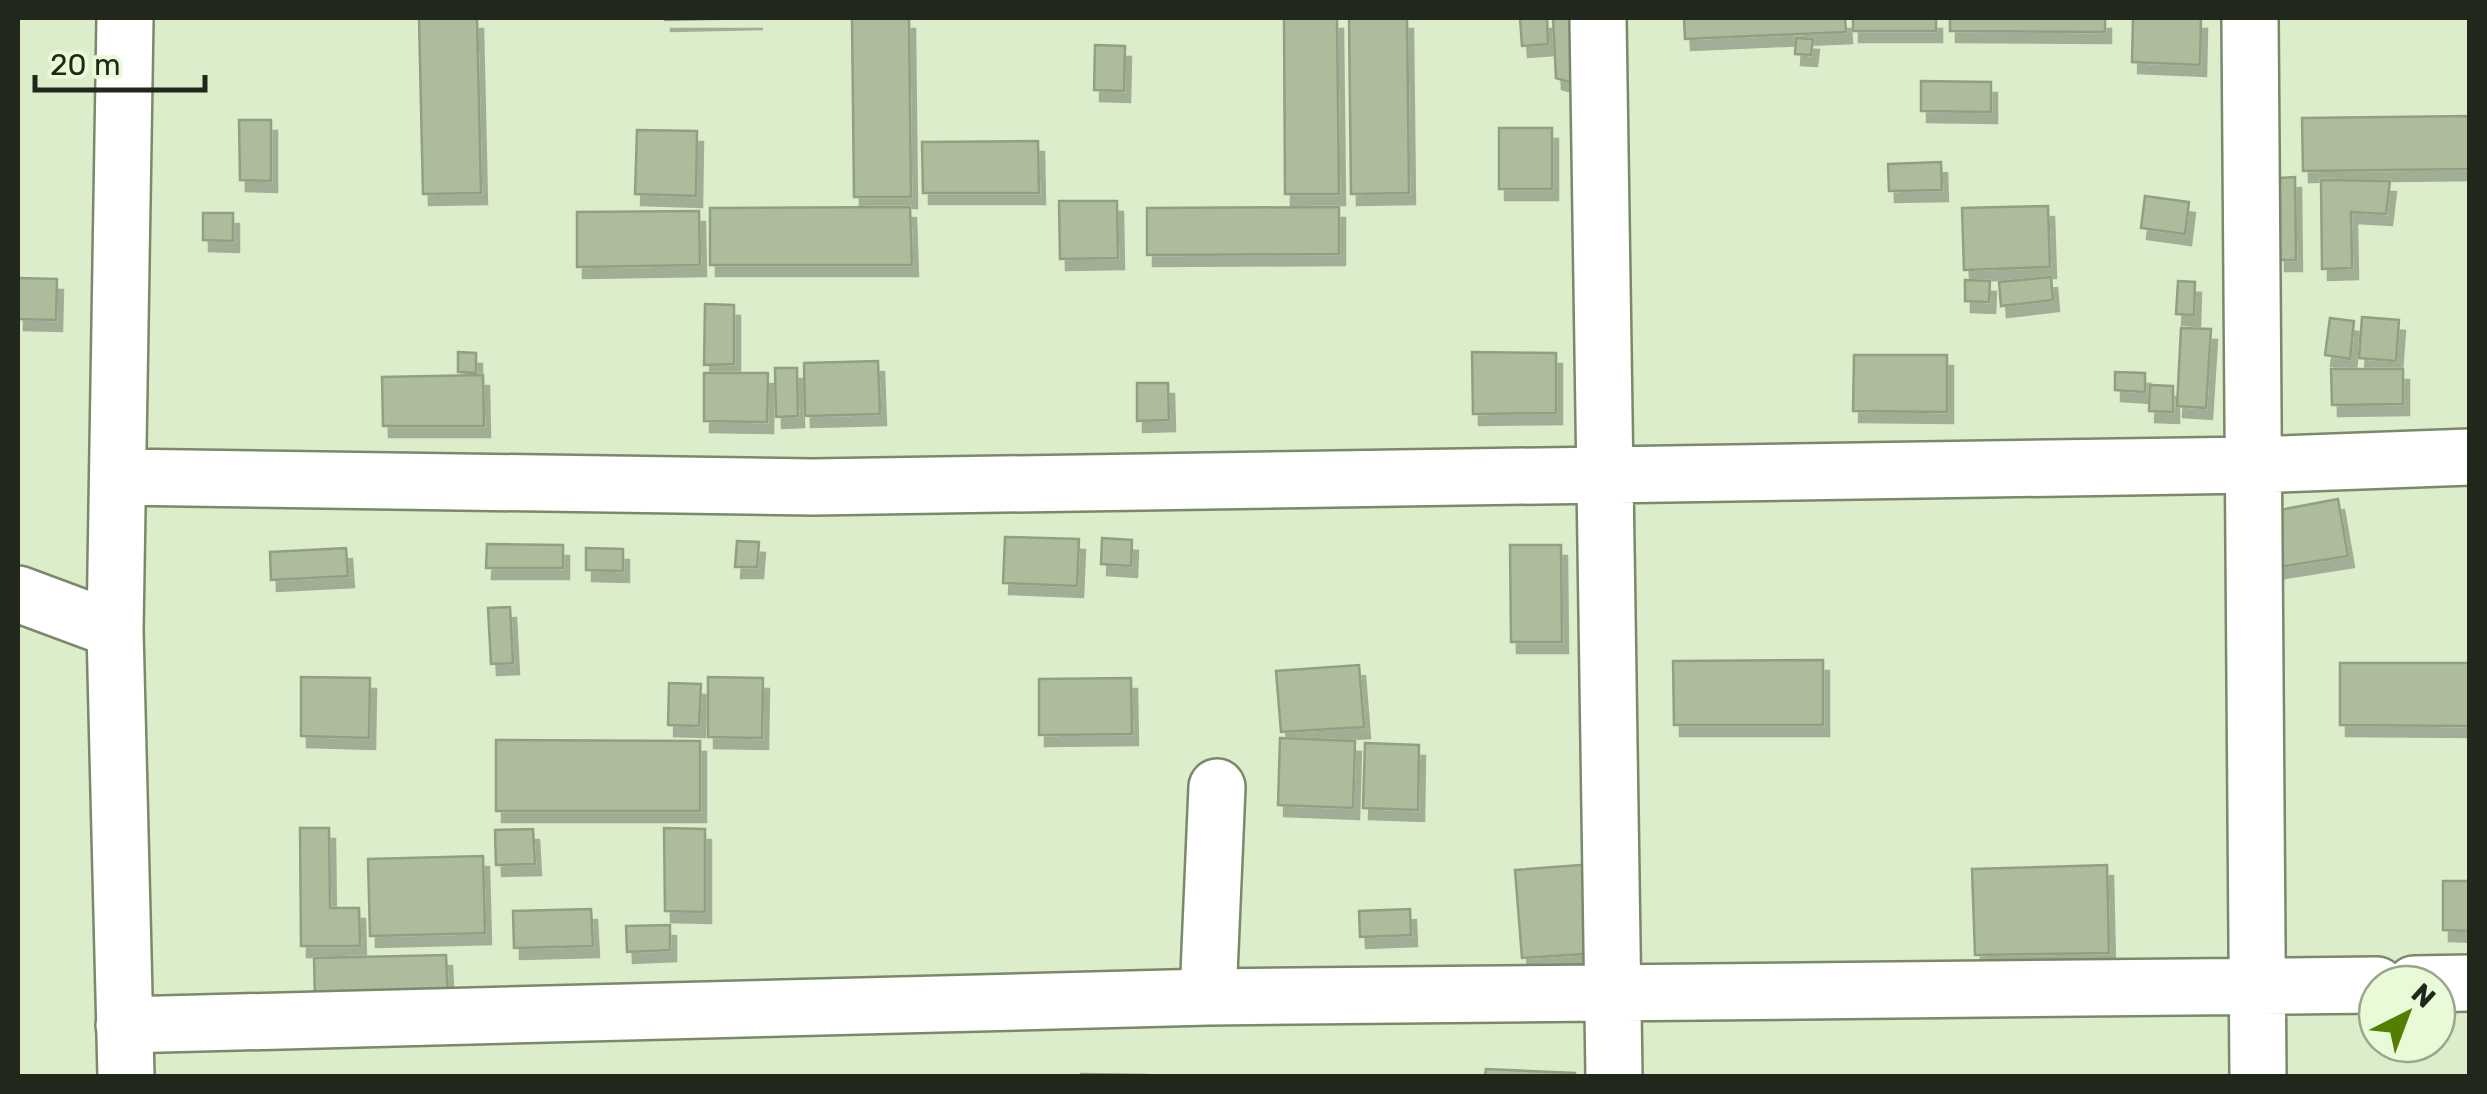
<svg xmlns="http://www.w3.org/2000/svg" width="2487" height="1094" font-family="Rubik,sans-serif">
<defs>
<filter id="shadow"><feDropShadow dx="6" dy="11" stdDeviation="0" flood-color="#0004"/></filter>
</defs>
<rect width="100%" height="100%" fill="#dbedcb"/>
<!-- building -->
<path fill="#acbc9c" stroke="#91a081" stroke-width="2.5" filter="url(#shadow)" d="M 419,18 L 477,18 L 481,193 L 423,194 Z
M 665,18 L 757,18 L 665,20 Z
M 852,18 L 909,18 L 911,197 L 854,197 Z
M 1284,18 L 1337,18 L 1339,194 L 1285,194 Z
M 1349,18 L 1407,18 L 1409,193 L 1351,194 Z
M 1520,18 L 1547,18 L 1548,44 L 1522,46 Z
M 1553,18 L 1585,18 L 1589,88 L 1556,78 Z
M 1684,18 L 1845,18 L 1846,32 L 1685,39 Z
M 1853,18 L 1936,18 L 1936,31 L 1853,31 Z
M 1950,18 L 2105,18 L 2105,32 L 1950,31 Z
M 2133,18 L 2201,18 L 2200,65 L 2132,62 Z
M 1796,38 L 1813,39 L 1811,55 L 1795,54 Z
M 1095,45 L 1125,46 L 1124,91 L 1094,90 Z
M 1921,81 L 1991,82 L 1991,112 L 1921,111 Z
M 2470,116 L 2470,169 L 2303,171 L 2302,118 Z
M 239,120 L 271,120 L 271,181 L 240,180 Z
M 1499,128 L 1552,128 L 1552,189 L 1499,189 Z
M 637,130 L 697,131 L 696,196 L 635,194 Z
M 1038,141 L 1039,193 L 923,193 L 922,142 Z
M 1941,162 L 1942,190 L 1889,191 L 1888,164 Z
M 2295,177 L 2296,260 L 2279,260 L 2278,178 Z
M 2321,180 L 2390,181 L 2386,214 L 2351,212 L 2352,268 L 2322,269 Z
M 2145,196 L 2189,202 L 2185,234 L 2141,228 Z
M 1059,201 L 1117,201 L 1118,258 L 1060,259 Z
M 2048,206 L 2050,267 L 1964,270 L 1962,208 Z
M 910,207 L 912,265 L 710,265 L 710,208 Z
M 1339,207 L 1339,254 L 1147,255 L 1147,208 Z
M 699,211 L 700,265 L 577,267 L 577,212 Z
M 203,213 L 233,213 L 233,241 L 203,240 Z
M 2051,277 L 2053,300 L 2001,306 L 1999,282 Z
M 18,278 L 57,279 L 56,320 L 18,319 Z
M 1965,280 L 1990,281 L 1989,302 L 1965,301 Z
M 2178,281 L 2195,282 L 2194,315 L 2176,314 Z
M 705,304 L 734,305 L 734,364 L 704,365 Z
M 2362,317 L 2399,320 L 2396,361 L 2359,358 Z
M 2330,318 L 2354,321 L 2350,359 L 2325,355 Z
M 2181,328 L 2211,329 L 2206,408 L 2177,406 Z
M 458,352 L 476,353 L 476,373 L 458,372 Z
M 1472,352 L 1556,353 L 1556,413 L 1473,414 Z
M 1854,355 L 1947,355 L 1947,412 L 1853,411 Z
M 878,361 L 880,414 L 805,416 L 804,363 Z
M 775,368 L 797,368 L 798,416 L 776,417 Z
M 2331,369 L 2403,369 L 2403,404 L 2332,405 Z
M 2115,372 L 2145,373 L 2145,392 L 2115,390 Z
M 704,373 L 768,373 L 767,422 L 704,421 Z
M 483,375 L 484,426 L 383,426 L 382,377 Z
M 1137,383 L 1168,383 L 1169,420 L 1137,421 Z
M 2150,385 L 2173,386 L 2173,412 L 2149,411 Z
M 2338,499 L 2348,556 L 2279,567 L 2269,512 Z
M 1005,537 L 1079,539 L 1077,586 L 1003,583 Z
M 1102,538 L 1132,540 L 1131,566 L 1101,564 Z
M 737,541 L 759,542 L 757,567 L 735,567 Z
M 487,544 L 563,545 L 563,568 L 486,568 Z
M 1510,545 L 1561,545 L 1562,642 L 1511,642 Z
M 346,548 L 348,576 L 271,580 L 270,552 Z
M 586,548 L 623,549 L 623,571 L 586,570 Z
M 510,607 L 513,663 L 491,664 L 488,608 Z
M 1823,660 L 1823,725 L 1674,725 L 1673,661 Z
M 2340,663 L 2470,663 L 2470,726 L 2340,725 Z
M 1359,665 L 1364,727 L 1281,732 L 1276,671 Z
M 301,677 L 370,678 L 369,738 L 301,736 Z
M 708,677 L 763,678 L 762,738 L 708,737 Z
M 1131,678 L 1132,734 L 1039,735 L 1039,679 Z
M 669,683 L 701,684 L 699,726 L 668,725 Z
M 1280,738 L 1355,741 L 1353,808 L 1278,805 Z
M 496,740 L 700,741 L 700,811 L 496,811 Z
M 1365,743 L 1419,745 L 1418,810 L 1363,808 Z
M 300,828 L 329,828 L 330,908 L 359,908 L 360,946 L 301,946 Z
M 664,828 L 705,829 L 705,912 L 665,911 Z
M 533,829 L 535,864 L 496,865 L 495,830 Z
M 483,856 L 485,933 L 370,936 L 368,859 Z
M 1593,864 L 1599,953 L 1522,958 L 1515,870 Z
M 2107,865 L 2109,953 L 1975,955 L 1972,869 Z
M 2443,881 L 2470,881 L 2470,931 L 2443,930 Z
M 591,909 L 593,946 L 514,948 L 513,911 Z
M 1410,909 L 1411,935 L 1360,937 L 1359,911 Z
M 670,925 L 670,950 L 627,952 L 626,926 Z
M 446,955 L 448,996 L 315,999 L 314,958 Z
M 1486,1069 L 1575,1073 L 1575,1076 L 1485,1076 Z
M 1081,1074 L 1148,1075 L 1148,1076 L 1081,1076 Z"/>
<g fill="none" stroke-linecap="round" stroke-linejoin="round">
<!-- minor casing -->
<g stroke="#7a896a" stroke-width="60">
<path id="minor" d="M 125,18 L 115,630 L 126,1076
M 1598,18 L 1614,1076
M 2250,18 L 2258,1076
M 118,477 L 813,487 L 2253,465 L 2470,457
M 18,594 L 115,630
M 2414,984 L 2470,983
M 1208,997 L 1217,787
M 124,1025 L 1208,997 L 2377,985"/>
</g>
<!-- minor -->
<use href="#minor" stroke="#fff" stroke-width="55"/>
</g>
<!-- border -->
<rect width="2487" height="1094" fill="none" stroke="#21271b" stroke-width="40"/>
<!-- north arrow -->
<g transform="translate(2407 1014) rotate(42)"><circle r="48" fill="#e9fad8" stroke="#99a68c" stroke-width="2.5"/>
<path d="M0-8L18 38L0 25L-18 38Z" fill="#537e00"/>
<text y="-15" font-size="28" font-weight="bold" text-anchor="middle" fill="#21271b">N</text>
</g>
<!-- scale -->
<path d="M35 75v15h170v-15" fill="none" stroke="#21271b" stroke-width="5"/>
<text x="50" y="75" font-size="30" fill="#21271b" stroke="#e9fad8" stroke-width="8" paint-order="stroke">20 m</text>
</svg>
